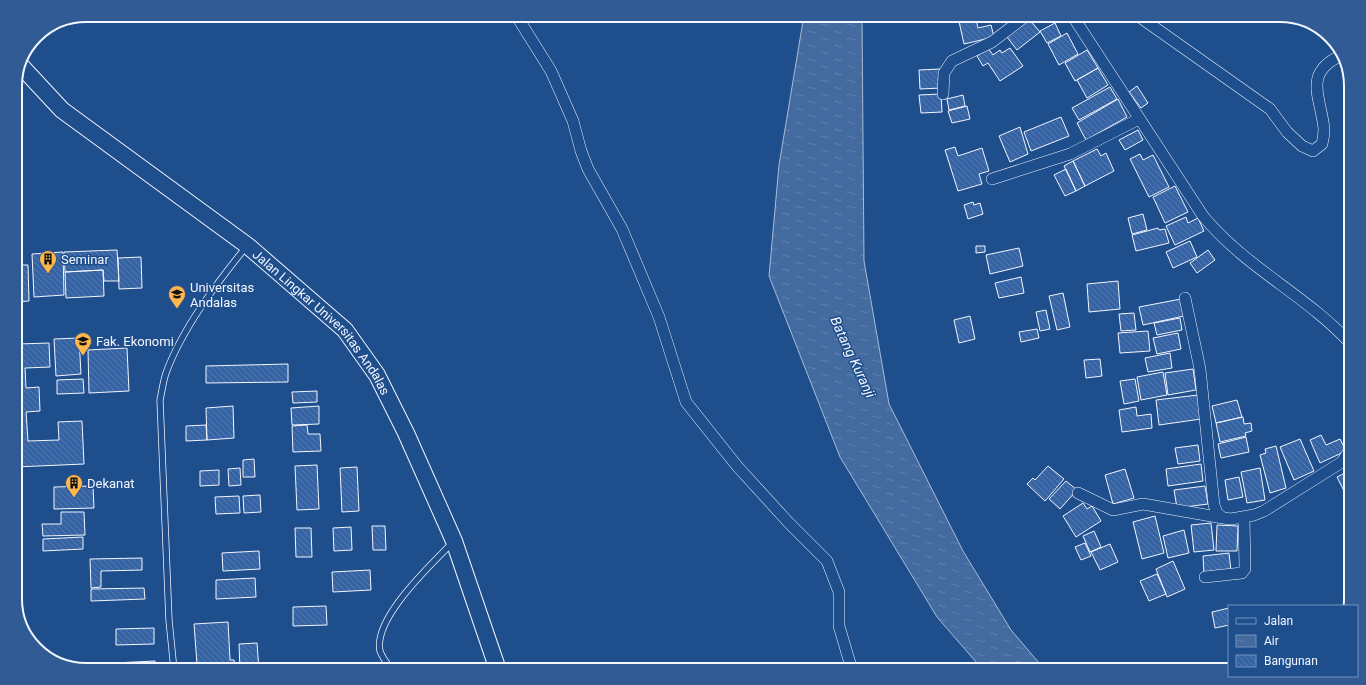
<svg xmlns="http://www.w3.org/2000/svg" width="1366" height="685" font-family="Roboto,sans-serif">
<defs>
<pattern id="water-ripples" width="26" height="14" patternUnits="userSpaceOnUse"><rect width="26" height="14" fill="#446ba0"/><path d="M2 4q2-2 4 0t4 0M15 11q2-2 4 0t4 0" fill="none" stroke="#5f81ae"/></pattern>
<pattern id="building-back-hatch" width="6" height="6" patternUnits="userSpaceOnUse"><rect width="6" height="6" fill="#3563a3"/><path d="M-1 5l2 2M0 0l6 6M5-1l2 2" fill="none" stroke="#537ab1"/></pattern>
</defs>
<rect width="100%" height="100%" fill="#1f4e8c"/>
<!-- water -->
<path fill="url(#water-ripples)" stroke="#a8bbd7" d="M 804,15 L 862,15 L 864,261 L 889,404 L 963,551 L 1011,630 L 1045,670 L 983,670 L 937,617 L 840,457 L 769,276 L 779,165 Z"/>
<!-- building -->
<path fill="url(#building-back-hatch)" stroke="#f2f6ff" d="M 966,15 L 975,15 L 978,28 L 991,25 L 994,37 L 964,44 L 958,17 Z
M 1029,19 L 1040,32 L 1017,50 L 1007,37 Z
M 1055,23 L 1061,36 L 1047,43 L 1040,31 Z
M 1067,33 L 1078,54 L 1059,65 L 1048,44 Z
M 988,48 L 993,55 L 1000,50 L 1002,53 L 1010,48 L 1023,66 L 1000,81 L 988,63 L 983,66 L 977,56 Z
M 1087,50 L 1098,68 L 1075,81 L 1065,63 Z
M 1098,68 L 1108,85 L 1087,98 L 1077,80 Z
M 940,69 L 941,88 L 920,89 L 919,70 Z
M 1137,86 L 1148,103 L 1141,108 L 1129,92 Z
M 1110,87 L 1117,99 L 1079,120 L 1072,108 Z
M 941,94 L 942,112 L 921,113 L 919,95 Z
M 963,95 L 965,106 L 949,110 L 947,99 Z
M 1118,99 L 1127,117 L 1086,140 L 1077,123 Z
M 967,106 L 970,119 L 952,123 L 948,111 Z
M 1061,117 L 1069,136 L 1031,151 L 1024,132 Z
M 1020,127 L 1028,154 L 1010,162 L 999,136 Z
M 1138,130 L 1143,140 L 1125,150 L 1119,140 Z
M 955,147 L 958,156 L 982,148 L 989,171 L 979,174 L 982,184 L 958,191 L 945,150 Z
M 1097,149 L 1101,156 L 1106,153 L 1114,171 L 1085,186 L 1073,161 Z
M 1140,154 L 1143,160 L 1153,155 L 1169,187 L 1149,197 L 1130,159 Z
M 1073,161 L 1085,186 L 1076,191 L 1064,166 Z
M 1066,169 L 1076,191 L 1065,196 L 1054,175 Z
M 1175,186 L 1188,212 L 1165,223 L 1153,197 Z
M 973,202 L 974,205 L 980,203 L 983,214 L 968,219 L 964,205 Z
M 1143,214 L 1147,230 L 1132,234 L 1128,218 Z
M 1186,217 L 1188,223 L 1198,218 L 1204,231 L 1175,245 L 1166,226 Z
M 1158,228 L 1159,230 L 1165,229 L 1169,243 L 1136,251 L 1132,235 Z
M 1190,241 L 1197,257 L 1173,268 L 1166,252 Z
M 976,246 L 985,246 L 985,252 L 976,253 Z
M 1019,248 L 1023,266 L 990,274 L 986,255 Z
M 117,250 L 119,281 L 104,281 L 103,270 L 65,272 L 64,252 Z
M 1208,250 L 1215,260 L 1197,273 L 1190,263 Z
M 63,252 L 64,295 L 34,297 L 32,254 Z
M 141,257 L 142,288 L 119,289 L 118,258 Z
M 15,265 L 28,265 L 29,301 L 15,302 Z
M 103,270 L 104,296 L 66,298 L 65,272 Z
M 1021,277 L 1024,293 L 999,298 L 995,283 Z
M 1118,281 L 1120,309 L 1089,312 L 1087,284 Z
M 1063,293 L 1070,327 L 1057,330 L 1049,296 Z
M 1181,299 L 1184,316 L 1143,325 L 1139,307 Z
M 1046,310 L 1050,329 L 1040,331 L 1036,312 Z
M 1134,313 L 1136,330 L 1121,331 L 1119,314 Z
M 970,316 L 975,339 L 959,343 L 954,320 Z
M 1180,318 L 1182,330 L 1157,335 L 1154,323 Z
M 1037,329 L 1039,338 L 1021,342 L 1019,332 Z
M 1148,331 L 1150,351 L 1120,353 L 1118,333 Z
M 1178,333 L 1181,349 L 1157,354 L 1153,338 Z
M 79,338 L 81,374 L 56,376 L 54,339 Z
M 49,343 L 50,367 L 25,368 L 26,388 L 39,387 L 40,411 L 26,412 L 28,441 L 59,440 L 58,422 L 82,421 L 84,464 L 15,467 L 15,352 L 19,352 L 18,344 Z
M 127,348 L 129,391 L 89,393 L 88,350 Z
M 1170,353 L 1172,368 L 1148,372 L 1145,358 Z
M 1100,359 L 1102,376 L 1086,378 L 1084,360 Z
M 288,364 L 288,382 L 206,383 L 206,366 Z
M 1193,369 L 1196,390 L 1168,395 L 1165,373 Z
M 1163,372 L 1167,395 L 1141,400 L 1137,377 Z
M 83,379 L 84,393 L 57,394 L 57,380 Z
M 1135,379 L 1139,401 L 1124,404 L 1120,381 Z
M 317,391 L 317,402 L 293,403 L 292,392 Z
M 1198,395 L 1201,419 L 1159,425 L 1156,400 Z
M 1237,400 L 1242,417 L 1216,423 L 1212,406 Z
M 233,406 L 234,438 L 207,440 L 206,408 Z
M 319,406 L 319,424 L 292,425 L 291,408 Z
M 1136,407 L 1137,416 L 1151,414 L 1152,428 L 1122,432 L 1119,410 Z
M 1243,417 L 1244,424 L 1251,423 L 1252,431 L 1245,433 L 1246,436 L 1220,442 L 1216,423 Z
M 206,425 L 207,440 L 186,441 L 186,426 Z
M 307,425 L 308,434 L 320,434 L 321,451 L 293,452 L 292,426 Z
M 1321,435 L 1326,445 L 1340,439 L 1346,451 L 1320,463 L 1310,440 Z
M 1246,437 L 1249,452 L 1221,458 L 1218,444 Z
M 1300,439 L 1314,471 L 1294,480 L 1280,447 Z
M 1198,445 L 1200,461 L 1178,464 L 1175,448 Z
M 1276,446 L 1286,488 L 1270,493 L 1260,455 L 1266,453 L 1265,449 Z
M 254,459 L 255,477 L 243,477 L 243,460 Z
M 1201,464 L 1203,481 L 1168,486 L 1166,469 Z
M 317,465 L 319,509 L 297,510 L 295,466 Z
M 1048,466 L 1064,479 L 1045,501 L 1027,484 L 1033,478 L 1035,480 Z
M 357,467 L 359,511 L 342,512 L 340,468 Z
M 240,468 L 241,485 L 229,486 L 228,469 Z
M 1260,468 L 1265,500 L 1247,503 L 1241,472 Z
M 1125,469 L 1134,498 L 1113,504 L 1105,475 Z
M 219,470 L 219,485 L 200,486 L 200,471 Z
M 1351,470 L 1351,500 L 1349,501 L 1337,477 Z
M 1239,477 L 1243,497 L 1228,500 L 1225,480 Z
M 1066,481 L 1077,490 L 1060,509 L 1049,499 Z
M 93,486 L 94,508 L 54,509 L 54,487 Z
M 1205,486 L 1208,504 L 1177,508 L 1174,490 Z
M 260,495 L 261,512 L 244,513 L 243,496 Z
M 239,496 L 240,513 L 216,514 L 215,497 Z
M 1083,503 L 1087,509 L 1092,506 L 1101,521 L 1076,537 L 1063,516 Z
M 61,512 L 84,512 L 85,535 L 43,536 L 42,524 L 61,524 Z
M 1155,516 L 1164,553 L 1142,559 L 1133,522 Z
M 1211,523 L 1214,550 L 1194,552 L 1191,525 Z
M 1217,525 L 1238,526 L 1237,551 L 1216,551 Z
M 372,526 L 385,526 L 386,550 L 373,550 Z
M 351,527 L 352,550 L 334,551 L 333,528 Z
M 295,528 L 311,528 L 312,557 L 296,557 Z
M 1184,530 L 1189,553 L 1168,558 L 1163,536 Z
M 1094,531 L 1101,547 L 1090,552 L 1083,536 Z
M 83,537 L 83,549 L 43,551 L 43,539 Z
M 1085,543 L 1091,556 L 1081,560 L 1075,547 Z
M 1110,544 L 1118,562 L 1100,570 L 1091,552 Z
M 259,551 L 260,569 L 223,571 L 222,553 Z
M 1229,553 L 1231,571 L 1204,574 L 1203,556 Z
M 142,558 L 142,570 L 101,571 L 101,587 L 91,588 L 90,559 Z
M 1173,561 L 1185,589 L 1167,597 L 1156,569 Z
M 370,570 L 371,590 L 333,592 L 332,572 Z
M 1157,574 L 1166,594 L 1149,601 L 1140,581 Z
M 255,578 L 256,597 L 216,599 L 216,580 Z
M 144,588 L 145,599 L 91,601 L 91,589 Z
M 326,606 L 327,625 L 293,626 L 293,607 Z
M 1229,608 L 1229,625 L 1215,628 L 1212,612 Z
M 228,622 L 230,660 L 234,660 L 235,670 L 186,670 L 186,664 L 197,664 L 194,624 Z
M 154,628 L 154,644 L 116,645 L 116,629 Z
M 257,643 L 259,670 L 240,670 L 239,644 Z
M 155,661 L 155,670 L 94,670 L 93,664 Z"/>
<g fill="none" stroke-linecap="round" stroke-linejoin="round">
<!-- lane casing -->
<g stroke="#f2f6ff" stroke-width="7">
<path id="lane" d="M 174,670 L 169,620 L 160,400 C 162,391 163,382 166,373 C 182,329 216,284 246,247
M 392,670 C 388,665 382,657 380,651 C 373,618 431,565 452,543"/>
</g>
<!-- street casing -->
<g stroke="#f2f6ff" stroke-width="12">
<path id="street" d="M 516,15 L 551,71 L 573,121 L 581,151 L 588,169 L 622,229 L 659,317 L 686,402 L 737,466 L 788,522 L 827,561 L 839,592 L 839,626 L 852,670
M 1072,15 L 1203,216 C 1246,268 1306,295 1351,344
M 1137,15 L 1270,109 L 1287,132 L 1302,146 L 1313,151 L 1322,144 C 1323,140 1324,134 1324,129 C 1321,97 1302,73 1342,55
M 943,94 L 944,73 L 952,61 L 992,42 L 1027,15
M 992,179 L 1070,154 L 1139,119
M 1185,298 L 1200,369 L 1214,505 L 1217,513 L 1223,518 L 1231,519 L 1254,515 L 1264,511 L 1342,462 L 1351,448
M 1078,493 L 1113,510 L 1143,504 L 1223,518
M 1205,577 L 1242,573 L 1245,569 L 1244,518"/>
</g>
<!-- secondary casing -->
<g stroke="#f2f6ff" stroke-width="18">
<g id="secondary">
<path id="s1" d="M 22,67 L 62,110 L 248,246 L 345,330 L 377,375 L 406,433 L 454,541 L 498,670"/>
</g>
</g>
<!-- lane -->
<use href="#lane" stroke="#1f4e8c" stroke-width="5.5"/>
<!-- street -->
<use href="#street" stroke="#1f4e8c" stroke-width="11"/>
<!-- secondary -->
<use href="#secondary" stroke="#1f4e8c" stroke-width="16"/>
</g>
<!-- icons -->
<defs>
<g id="building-pin" transform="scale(0.9)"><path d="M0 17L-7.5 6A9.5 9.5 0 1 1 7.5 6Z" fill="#ffb74d" stroke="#1f4e8c"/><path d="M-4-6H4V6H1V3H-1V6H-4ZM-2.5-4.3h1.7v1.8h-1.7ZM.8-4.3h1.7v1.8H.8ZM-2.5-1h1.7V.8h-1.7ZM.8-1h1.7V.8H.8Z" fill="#111"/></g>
<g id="university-pin" transform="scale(0.9)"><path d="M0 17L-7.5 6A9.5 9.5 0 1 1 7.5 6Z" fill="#ffb74d" stroke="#1f4e8c"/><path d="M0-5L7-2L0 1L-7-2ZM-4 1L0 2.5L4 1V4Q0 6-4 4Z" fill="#111"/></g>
</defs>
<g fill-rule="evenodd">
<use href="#building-pin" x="48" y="259"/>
<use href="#university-pin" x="177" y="294"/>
<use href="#university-pin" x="83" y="341"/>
<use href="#building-pin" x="74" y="483"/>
</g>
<g text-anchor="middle" stroke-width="3" stroke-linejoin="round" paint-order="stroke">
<!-- poi labels -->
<g font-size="13" fill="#f2f6ff" stroke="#1f4e8c" text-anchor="start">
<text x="61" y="264">Seminar</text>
<text x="190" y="292">Universitas<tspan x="190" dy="15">Andalas</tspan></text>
<text x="96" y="346">Fak. Ekonomi</text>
<text x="87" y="488">Dekanat</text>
</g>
<!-- street labels -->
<g font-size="13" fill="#f2f6ff" stroke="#1f4e8c">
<text dy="5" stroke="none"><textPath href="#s1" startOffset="396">Jalan Lingkar Universitas Andalas</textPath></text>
</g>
<!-- water labels -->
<g font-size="14" font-style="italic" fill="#f2f6ff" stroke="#1f4e8c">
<text transform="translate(853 357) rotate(65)" y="5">Batang Kuranji</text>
</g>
</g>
<!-- crop -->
<path d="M0 0H1366V685H0ZM86 22H1280A64 64 0 0 1 1344 86V599A64 64 0 0 1 1280 663H86A64 64 0 0 1 22 599V86A64 64 0 0 1 86 22Z" fill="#305b95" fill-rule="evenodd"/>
<path fill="none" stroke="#f2f6ff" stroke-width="2" d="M86 22H1280A64 64 0 0 1 1344 86V599A64 64 0 0 1 1280 663H86A64 64 0 0 1 22 599V86A64 64 0 0 1 86 22Z"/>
<!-- legend -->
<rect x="1228" y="605" width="130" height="72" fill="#1f4e8c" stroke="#7391ba"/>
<rect x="1236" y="618" width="20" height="6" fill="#1f4e8c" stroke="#7391ba"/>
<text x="1264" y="625" font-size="12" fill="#f2f6ff">Jalan</text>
<rect x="1236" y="635" width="20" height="12" fill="url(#water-ripples)" stroke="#7391ba"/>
<text x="1264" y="645" font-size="12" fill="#f2f6ff">Air</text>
<rect x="1236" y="655" width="20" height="12" fill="url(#building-back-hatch)" stroke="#7391ba"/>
<text x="1264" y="665" font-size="12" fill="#f2f6ff">Bangunan</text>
</svg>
